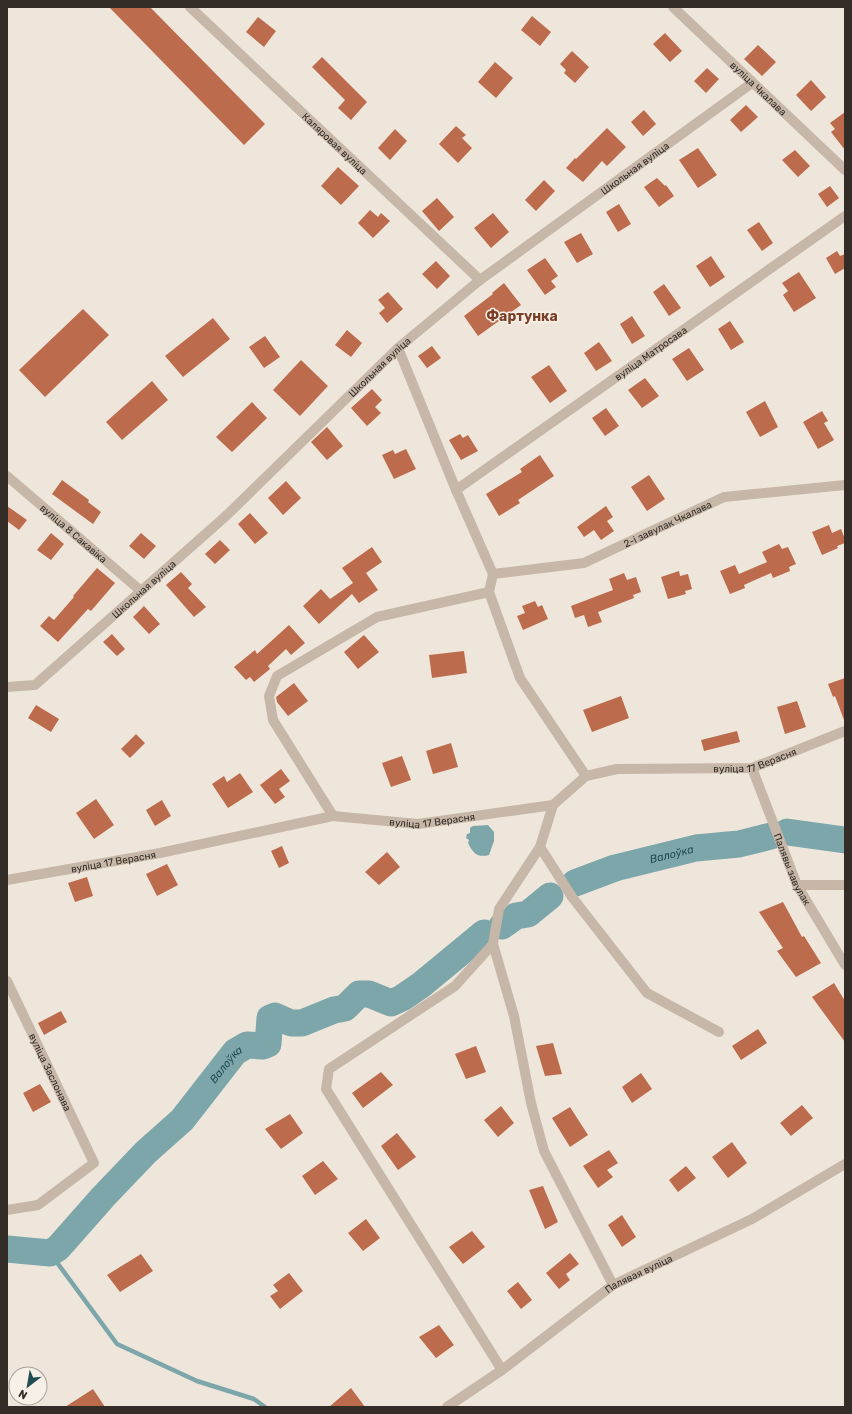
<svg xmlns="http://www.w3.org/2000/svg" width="852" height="1414" font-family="Rubik,sans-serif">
<rect width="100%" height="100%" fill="#efe6db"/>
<!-- water -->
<path fill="#7ca6aa" d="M 488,825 L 494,832 L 494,841 L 489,855 C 477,858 473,853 468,843 L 469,840 L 466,838 L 467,834 L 470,833 L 470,828 L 473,826 Z"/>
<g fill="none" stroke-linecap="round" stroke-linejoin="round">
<!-- stream -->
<path stroke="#7ca6aa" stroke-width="4.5" d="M 50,1253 L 117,1344 L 197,1381 L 254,1399 L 265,1407"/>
<!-- river -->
<g stroke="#7ca6aa" stroke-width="27">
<path d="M 787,832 L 845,840"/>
<path id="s1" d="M 575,883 L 615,868 L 696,848 L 739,844 L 771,836"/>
<path d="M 502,926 L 516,916 L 528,914 L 550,896"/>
<path id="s2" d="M 7,1249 L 50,1253 L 58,1248 L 103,1197 L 146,1152 L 182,1120 L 235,1052 L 247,1045 L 263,1046 L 268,1044 L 270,1018 L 275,1016 L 291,1023 L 302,1023 L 334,1010 L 345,1008 L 359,994 L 369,994 L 391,1003 L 402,998 L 421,985 L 484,933"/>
</g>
</g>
<!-- building -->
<path fill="#bc6b4c" d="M 109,7 L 150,7 L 265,124 L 244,145 Z
M 532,16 L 551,32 L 540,46 L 521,30 Z
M 258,17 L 276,31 L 264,47 L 246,32 Z
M 665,33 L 682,51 L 670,62 L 653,44 Z
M 758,45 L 776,62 L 762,76 L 744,59 Z
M 572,51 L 589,67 L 575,83 L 564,73 L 566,70 L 560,64 Z
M 322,57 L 367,102 L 351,120 L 338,108 L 345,100 L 312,67 Z
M 495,62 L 513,78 L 496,98 L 478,82 Z
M 707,68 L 719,79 L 706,93 L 694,81 Z
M 811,80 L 826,97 L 811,111 L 796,95 Z
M 746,105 L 758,117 L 741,132 L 730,120 Z
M 644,110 L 656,124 L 643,136 L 631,122 Z
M 845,112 L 845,150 L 831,132 L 835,129 L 830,123 Z
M 456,126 L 466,135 L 462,138 L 472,148 L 458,163 L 439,144 Z
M 607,128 L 626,147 L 607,166 L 602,161 L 583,182 L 566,168 L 575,158 L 576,159 Z
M 395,129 L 407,141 L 390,160 L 378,148 Z
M 698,148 L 717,175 L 698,188 L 679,160 Z
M 795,150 L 810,166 L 798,177 L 782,160 Z
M 338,167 L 359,186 L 341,205 L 321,186 Z
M 657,178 L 665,186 L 666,185 L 674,196 L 659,207 L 644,187 Z
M 544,180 L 555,191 L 536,211 L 525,200 Z
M 830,186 L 839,198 L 827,207 L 818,194 Z
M 437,198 L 454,217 L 439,231 L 422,211 Z
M 619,204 L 631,224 L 618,232 L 606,212 Z
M 370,210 L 378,217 L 381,213 L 390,221 L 373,238 L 358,223 Z
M 493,213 L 509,232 L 491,248 L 474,228 Z
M 759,222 L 773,243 L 762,251 L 747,230 Z
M 581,233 L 593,254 L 577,263 L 564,242 Z
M 837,251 L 840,256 L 845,254 L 845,268 L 835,274 L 826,258 Z
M 711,256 L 725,277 L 710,287 L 696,266 Z
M 545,258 L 558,276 L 551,281 L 556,287 L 545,295 L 527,270 Z
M 436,261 L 450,276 L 437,289 L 422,274 Z
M 799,272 L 816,298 L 794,312 L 783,295 L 788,291 L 782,283 Z
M 504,283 L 521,305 L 478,336 L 464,316 L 493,294 L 492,293 Z
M 664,284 L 681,308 L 669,316 L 653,292 Z
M 388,292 L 403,309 L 387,323 L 379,313 L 385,308 L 378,300 Z
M 83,309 L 109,335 L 45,397 L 19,370 Z
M 632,316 L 645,336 L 632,344 L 620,324 Z
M 213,318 L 230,339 L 183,377 L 165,356 Z
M 730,321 L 744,342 L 731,350 L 718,329 Z
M 347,330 L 362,343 L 351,357 L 335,345 Z
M 265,336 L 280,357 L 264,368 L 249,347 Z
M 599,342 L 612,361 L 596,371 L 584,353 Z
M 432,346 L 441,358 L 427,368 L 418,356 Z
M 689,348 L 704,370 L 687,381 L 672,359 Z
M 301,360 L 328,386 L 300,416 L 273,390 Z
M 549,365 L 567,391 L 550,403 L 531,377 Z
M 645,378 L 659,396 L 642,408 L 628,390 Z
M 152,381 L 168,400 L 122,440 L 106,422 Z
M 372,389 L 382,400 L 375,407 L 381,413 L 367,426 L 351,408 Z
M 765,401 L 778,427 L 760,437 L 746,412 Z
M 252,402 L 267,418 L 232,452 L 216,437 Z
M 606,408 L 619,426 L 605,436 L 592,418 Z
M 822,411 L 828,421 L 824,423 L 834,440 L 818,449 L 803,422 Z
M 327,427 L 343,446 L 327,460 L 311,442 Z
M 460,434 L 463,438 L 468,435 L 478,451 L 461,460 L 449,440 Z
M 406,449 L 416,469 L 394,479 L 382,455 L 393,450 L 395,454 Z
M 540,455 L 554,476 L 518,500 L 520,503 L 499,516 L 486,494 L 522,472 L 520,469 Z
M 649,475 L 665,499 L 647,511 L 631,487 Z
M 62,480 L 89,500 L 88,502 L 101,512 L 93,524 L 52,494 Z
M 286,481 L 301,498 L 283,515 L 268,498 Z
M 7,506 L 27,520 L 19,530 L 7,521 Z
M 606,506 L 613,517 L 607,521 L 614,531 L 601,540 L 594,530 L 584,537 L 577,527 Z
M 250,513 L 268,533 L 255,544 L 238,524 Z
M 829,525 L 832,533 L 841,529 L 845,539 L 845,543 L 837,546 L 838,548 L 822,555 L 812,532 Z
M 51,533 L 64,544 L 51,560 L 37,550 Z
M 141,533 L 156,546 L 144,559 L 129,546 Z
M 220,540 L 230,550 L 215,564 L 205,554 Z
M 779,544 L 782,549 L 788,547 L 796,564 L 789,567 L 790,571 L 773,578 L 771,573 L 744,585 L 745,588 L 730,594 L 720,571 L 735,565 L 739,574 L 767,562 L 762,552 Z
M 372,547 L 382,562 L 366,573 L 378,590 L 359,603 L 352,594 L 319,624 L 303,606 L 321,589 L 330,599 L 353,583 L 342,568 Z
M 97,568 L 115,583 L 91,611 L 88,609 L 58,642 L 40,626 L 49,616 L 54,620 L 74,597 L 73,596 Z
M 679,571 L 680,576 L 688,574 L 692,589 L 685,591 L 686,594 L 668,599 L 661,577 Z
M 181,572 L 192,584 L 188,588 L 206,607 L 194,617 L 166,585 Z
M 624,573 L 627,580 L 636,577 L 641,592 L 633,595 L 634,598 L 598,612 L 602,622 L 588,627 L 584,615 L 575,618 L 571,606 L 613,590 L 609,579 Z
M 535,601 L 538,607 L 542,605 L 548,619 L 523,630 L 517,616 L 525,613 L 522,606 Z
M 144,606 L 160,624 L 149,634 L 133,617 Z
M 289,625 L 305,643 L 291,655 L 286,649 L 268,666 L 270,669 L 254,682 L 250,677 L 246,680 L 234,667 L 255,650 L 257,654 Z
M 112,634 L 125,649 L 117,656 L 103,642 Z
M 364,635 L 379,652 L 358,669 L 344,652 Z
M 464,651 L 467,673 L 432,678 L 429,655 Z
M 845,678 L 845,720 L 844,720 L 835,696 L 833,697 L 828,684 Z
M 294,683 L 308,701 L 288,716 L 277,702 L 276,697 Z
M 621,696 L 629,718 L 592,732 L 583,710 Z
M 797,701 L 806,727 L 785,734 L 777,707 Z
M 36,705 L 59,719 L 51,732 L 28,718 Z
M 737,731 L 740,742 L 704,751 L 701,740 Z
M 136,734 L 145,743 L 130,758 L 121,749 Z
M 451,743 L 458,767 L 433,774 L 426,751 Z
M 402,756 L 411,780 L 391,787 L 382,763 Z
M 281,769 L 290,781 L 279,789 L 285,797 L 275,804 L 260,785 Z
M 240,773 L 253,792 L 228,808 L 212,784 L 224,776 L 227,782 Z
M 96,799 L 114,825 L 94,839 L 76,813 Z
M 162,800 L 171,816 L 155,826 L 146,810 Z
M 282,846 L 289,863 L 279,868 L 271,851 Z
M 387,852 L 400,867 L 379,885 L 365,872 Z
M 167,864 L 178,885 L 157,896 L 146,874 Z
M 87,877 L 93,896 L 75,902 L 68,883 Z
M 783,902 L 802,937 L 804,936 L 821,963 L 796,977 L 777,951 L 783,948 L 759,912 Z
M 834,983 L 845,1001 L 845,1042 L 812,997 Z
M 61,1011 L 67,1022 L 44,1035 L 38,1023 Z
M 758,1029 L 767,1043 L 741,1060 L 732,1046 Z
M 553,1043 L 562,1074 L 545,1076 L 536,1046 Z
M 476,1046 L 486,1072 L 466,1079 L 455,1054 Z
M 381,1072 L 393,1085 L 363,1108 L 352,1093 Z
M 641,1073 L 652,1089 L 632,1103 L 622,1087 Z
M 40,1084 L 51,1102 L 33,1112 L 23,1093 Z
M 802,1105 L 813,1118 L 791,1136 L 780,1123 Z
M 501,1106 L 514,1123 L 498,1137 L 484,1120 Z
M 570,1107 L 588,1135 L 570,1147 L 552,1118 Z
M 290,1114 L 303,1133 L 281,1149 L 265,1129 Z
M 397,1133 L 416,1157 L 398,1170 L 381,1146 Z
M 732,1142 L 747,1163 L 728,1178 L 712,1157 Z
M 609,1150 L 618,1163 L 607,1170 L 613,1177 L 598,1188 L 583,1166 Z
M 323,1161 L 338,1179 L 315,1195 L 302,1176 Z
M 686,1166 L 696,1178 L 678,1192 L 669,1180 Z
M 543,1186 L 558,1222 L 545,1229 L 529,1190 Z
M 622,1215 L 636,1237 L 622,1247 L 608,1225 Z
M 366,1219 L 380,1238 L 363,1251 L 348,1233 Z
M 472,1231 L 485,1247 L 463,1264 L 449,1247 Z
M 570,1253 L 579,1264 L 566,1274 L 570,1280 L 559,1289 L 546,1273 Z
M 141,1254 L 153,1271 L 120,1292 L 107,1275 Z
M 289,1273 L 303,1291 L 280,1309 L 270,1296 L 278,1291 L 273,1285 Z
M 518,1282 L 532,1300 L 521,1309 L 507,1291 Z
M 439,1325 L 454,1345 L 436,1358 L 419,1337 Z
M 351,1388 L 365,1407 L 329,1407 Z
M 93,1389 L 105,1407 L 65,1407 Z"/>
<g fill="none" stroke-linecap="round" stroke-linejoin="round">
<!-- street -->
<g stroke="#c6b7a8" stroke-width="10">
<path id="s3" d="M 190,7 L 480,280"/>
<path id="s4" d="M 673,7 L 845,170"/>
<path d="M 398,348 L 456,490 L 493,574 L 489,592 L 520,678 L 586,776"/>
<path id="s5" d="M 7,476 L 141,591"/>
<path id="s6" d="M 456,490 L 845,216"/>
<path id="s7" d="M 493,574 L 584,563 L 724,497 L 845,485"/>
<path id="s8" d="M 7,687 L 35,685 L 227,515 L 398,348 L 480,280 L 752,83"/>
<path id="s9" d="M 752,768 L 797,885 L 845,965"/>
<path d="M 553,805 L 540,847 L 499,909 L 493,944 L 514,1016 L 531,1103 L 544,1151 L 613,1285"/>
<path d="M 333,816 L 273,720 L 269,696 L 277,676 L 377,617 L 489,592"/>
<path d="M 540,847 L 572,897 L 647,993 L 719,1032"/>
<path id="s10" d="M 7,880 L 160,853 L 333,816 L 418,824 L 553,805 L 586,776 L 617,769 L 752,768 L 845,731"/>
<path d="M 797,885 L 845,885"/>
<path d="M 493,944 L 455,986 L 329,1069 L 326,1089 L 502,1370"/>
<path id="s11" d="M 7,981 L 94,1163 L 38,1205 L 7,1210"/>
<path id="s12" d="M 447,1407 L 502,1370 L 613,1285 L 752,1219 L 845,1164"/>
</g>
</g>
<g text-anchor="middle" stroke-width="3" stroke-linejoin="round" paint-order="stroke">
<!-- street labels -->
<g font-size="10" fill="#332c27" stroke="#f7f0e6">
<text dy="4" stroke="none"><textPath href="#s4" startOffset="118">вуліца Чкалава</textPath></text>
<text dy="4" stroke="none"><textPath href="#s3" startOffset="199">Каляровая вуліца</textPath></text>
<text dy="4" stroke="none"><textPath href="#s8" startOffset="821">Школьная вуліца</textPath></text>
<text dy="4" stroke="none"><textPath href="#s6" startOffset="238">вуліца Матросава</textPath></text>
<text dy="4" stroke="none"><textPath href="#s8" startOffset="497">Школьная вуліца</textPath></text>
<text dy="4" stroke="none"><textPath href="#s7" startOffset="184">2-і завулак Чкалава</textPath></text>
<text dy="4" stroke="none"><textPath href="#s5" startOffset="88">вуліца 8 Сакавіка</textPath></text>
<text dy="4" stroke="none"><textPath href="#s8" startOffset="173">Школьная вуліца</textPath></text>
<text dy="4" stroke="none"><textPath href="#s10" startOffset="769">вуліца 17 Верасня</textPath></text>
<text dy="4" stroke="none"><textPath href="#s10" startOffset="432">вуліца 17 Верасня</textPath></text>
<text dy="4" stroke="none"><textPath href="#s10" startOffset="108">вуліца 17 Верасня</textPath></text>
<text dy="4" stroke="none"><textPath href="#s9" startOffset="109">Палявы завулак</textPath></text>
<text dy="4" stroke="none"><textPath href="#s11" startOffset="101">вуліца Заслонава</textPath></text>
<text dy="4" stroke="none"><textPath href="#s12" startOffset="234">Палявая вуліца</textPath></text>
</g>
<!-- water labels -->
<g font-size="11" font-style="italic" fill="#214c51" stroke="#f7f0e6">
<text dy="4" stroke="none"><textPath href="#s1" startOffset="101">Валоўка</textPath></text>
<text dy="4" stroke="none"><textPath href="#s2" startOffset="302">Валоўка</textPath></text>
</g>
<!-- district labels -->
<g font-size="14" font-weight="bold" fill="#7c3e27" stroke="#f7f0e6">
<text x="522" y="321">Фартунка</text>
</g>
</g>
<!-- border -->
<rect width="852" height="1414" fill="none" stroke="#332c27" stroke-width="16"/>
<!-- north arrow -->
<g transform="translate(28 1386) rotate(211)"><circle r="19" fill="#f7f0e6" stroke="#a9a29a"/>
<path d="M0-3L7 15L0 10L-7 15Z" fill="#214c51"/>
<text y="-6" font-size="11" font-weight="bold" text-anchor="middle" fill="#332c27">N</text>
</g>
</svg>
